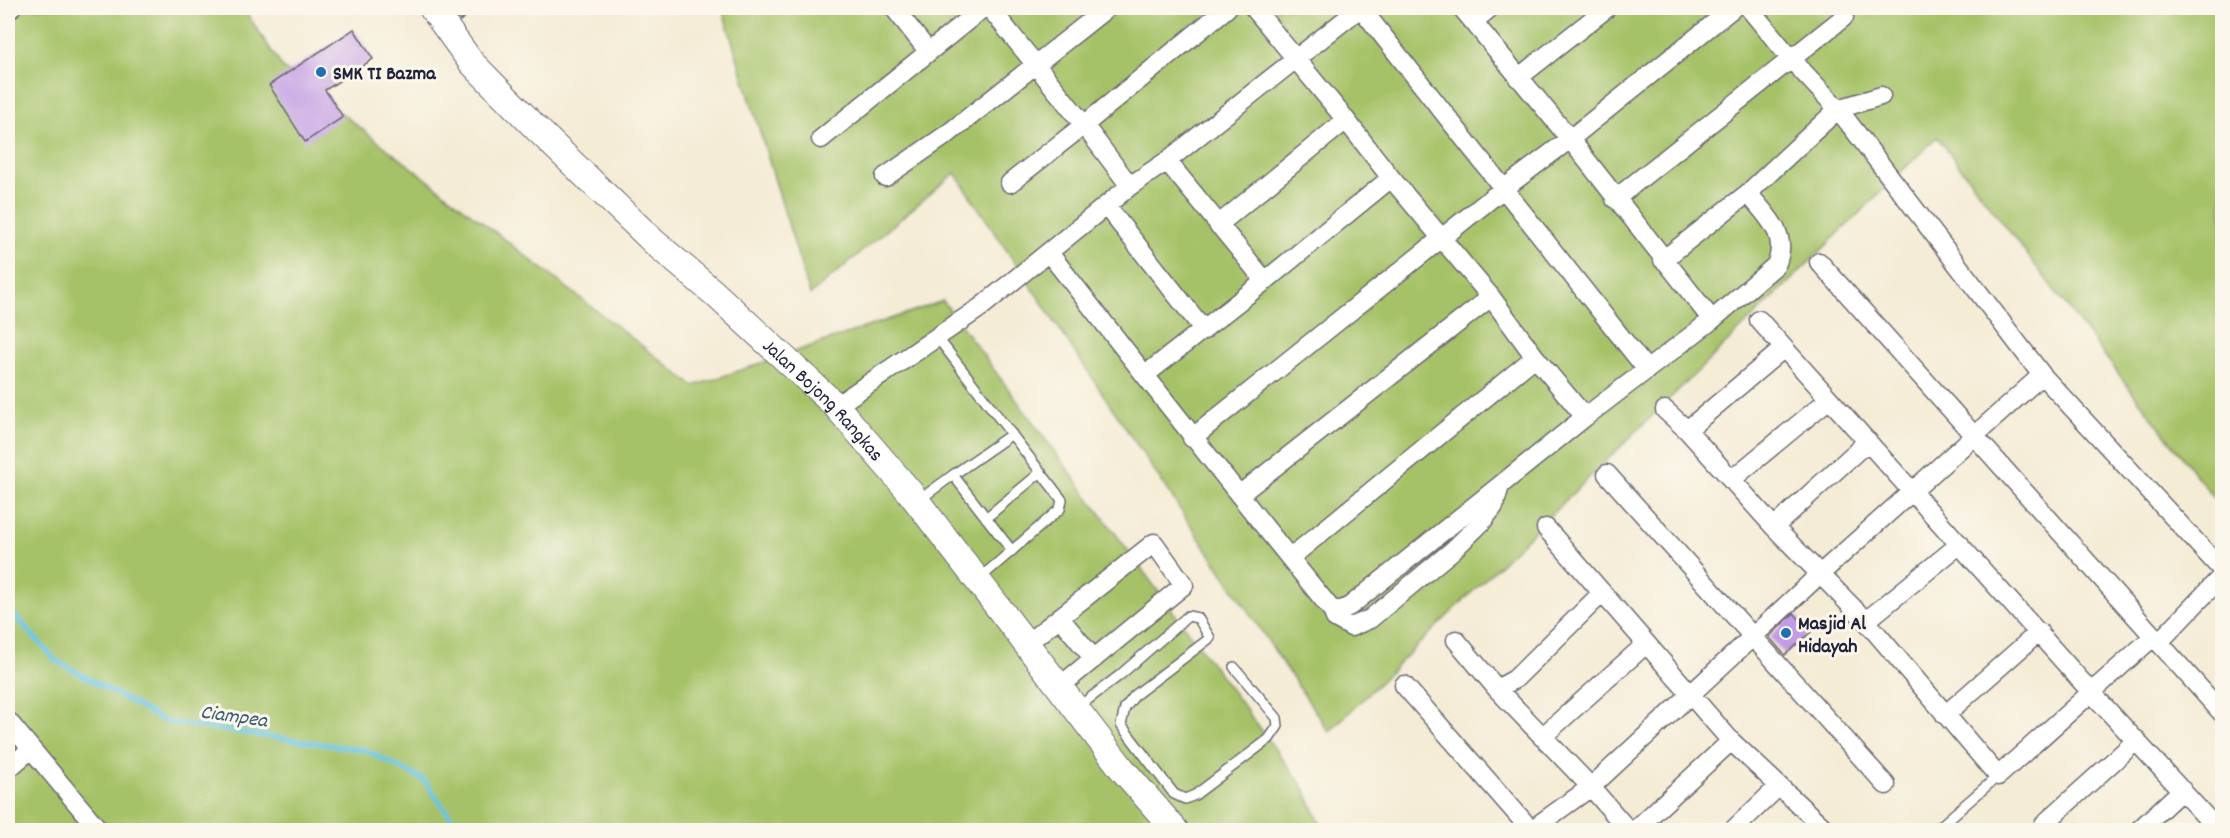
<svg xmlns="http://www.w3.org/2000/svg" width="2230" height="838" font-family="Dekko,sans-serif">
<rect width="100%" height="100%" fill="#fbf7ec"/>
<filter id="ink" filterUnits="userSpaceOnUse"><feTurbulence type="fractalNoise" baseFrequency=".0167" numOctaves="2"/><feDisplacementMap in="SourceGraphic" scale="12" xChannelSelector="R" yChannelSelector="G"/><feConvolveMatrix kernelMatrix="1 2 1 2 8 2 1 2 1" color-interpolation-filters="sRGB"/></filter>
<filter id="wash" filterUnits="userSpaceOnUse"><feTurbulence type="fractalNoise" baseFrequency=".008" numOctaves="4" result="noise"/><feDisplacementMap in="SourceGraphic" scale="24" xChannelSelector="R" yChannelSelector="G"/><feGaussianBlur stdDeviation="1.35" result="paint"/><feColorMatrix in="noise" values="0 0 0 0 0 0 0 0 0 0 0 0 0 0 0 0 0 1.4 0 .05"/><feComposite in="paint" operator="in"/></filter>
<g filter="url(#wash)">
<rect width="100%" height="100%" fill="#f5ecd6"/>
<!-- green -->
<path fill="#a6c268" stroke="#647252" stroke-width="1.5" d="M 8,8 L 243,8 L 283,68 L 694,386 L 943,301 L 1304,788 L 1323,830 L 8,830 Z
M 722,8 L 2222,8 L 2222,509 L 1937,137 L 1329,732 L 955,173 L 810,295 Z"/>
<g fill="none" stroke-linecap="round" stroke-linejoin="round">
<!-- stream -->
<path stroke="#65c5e4" stroke-width="5" d="M 8,608 L 55,660 L 166,722 L 365,750 L 424,780 L 460,830"/>
</g>
<g id="blocks">
<!-- building -->
<path fill="#c29ce5" d="M 450,8 L 476,8 L 460,21 Z
M 354,29 L 373,59 L 325,90 L 343,117 L 305,142 L 269,85 Z
M 1794,613 L 1811,632 L 1785,655 L 1769,637 Z"/>
</g>
</g>
<g filter="url(#ink)">
<use href="#blocks" fill-opacity="0" stroke="#6c6971" stroke-width="1.5"/>
<g fill="none" stroke-linecap="round" stroke-linejoin="round">
<!-- lane casing -->
<g stroke="#6c6971" stroke-width="12">
<path id="lane" d="M 937,337 L 1062,500 L 1060,509 L 979,579
M 919,500 L 953,475
M 986,518 L 1041,472
M 1012,551 L 953,475 L 1012,434
M 1077,708 L 1120,675 L 1188,616 L 1198,618 L 1210,638 L 1135,695 L 1125,708 L 1121,725 L 1174,794 L 1185,799 L 1195,795 L 1269,739 L 1278,726 L 1277,718 L 1234,667
M 1936,830 L 1998,776"/>
</g>
<!-- street casing -->
<g stroke="#6c6971" stroke-width="21">
<path id="street" d="M 894,8 L 928,51
M 990,8 L 1084,125 L 1130,186
M 1254,8 L 1346,120 L 1391,178 L 1491,297 L 1535,357 L 1585,417
M 1361,8 L 1647,370
M 1462,8 L 1570,139 L 1712,320
M 1749,8 L 1791,59 L 1838,109 L 2042,375 L 2222,570
M 8,11 L 11,8
M 1474,21 L 1490,8
M 1518,78 L 1607,8
M 821,139 L 983,8
M 1167,161 L 1265,281
M 885,177 L 949,133 L 1107,8
M 1010,183 L 1084,125 L 1227,8
M 1615,199 L 1844,17
M 1107,207 L 1204,330
M 1218,225 L 1346,120
M 1049,253 C 1143,372 1235,492 1332,610 L 1342,610 L 1350,606 L 1585,417 L 1712,320 L 1776,265 C 1790,234 1766,216 1748,193
M 1663,260 L 1748,193 L 1838,109 L 1881,96
M 1819,262 L 2222,713
M 1759,320 L 2091,692 L 2218,830
M 1145,375 L 1265,281 L 1391,178
M 836,406 L 981,307 L 1130,186 L 1167,161 L 1360,8
M 1665,410 L 1687,430 L 1774,527 L 1866,621 L 1998,776 L 2154,636
M 1687,430 L 1784,348
M 1192,438 L 1498,193 L 1570,139 L 1733,8
M 1607,474 L 1886,785
M 1731,480 L 1828,400
M 1239,495 L 1491,297
M 1774,527 L 1868,441
M 1546,528 L 1731,741 L 1826,830
M 1290,558 L 1535,357
M 1602,593 L 1515,679 L 1497,689 L 1591,787 L 1628,830
M 1332,610 L 1335,618 L 1351,627 L 1370,619 L 1453,550 L 1481,523 L 1494,506 L 1500,486
M 1060,618 L 1094,659
M 1866,621 L 1960,544
M 1456,640 L 1497,689
M 2159,642 L 2222,576
M 1026,644 L 1154,543 L 1184,585 L 1059,687
M 1404,685 L 1531,830
M 1945,715 L 2039,632
M 8,721 L 99,830
M 1542,737 L 1646,644
M 8,769 L 31,749
M 1531,830 L 1591,787 L 1820,574 L 2042,375
M 1635,830 L 1731,741
M 1733,830 L 1778,787
M 2049,830 L 2044,824 L 2137,740
M 2139,830 L 2182,790"/>
</g>
<!-- secondary casing -->
<g stroke="#6c6971" stroke-width="28">
<g id="secondary">
<path id="s1" d="M 432,8 L 471,62 L 538,130 L 655,243 L 714,293 L 836,406 L 909,491 L 1123,770 L 1175,830"/>
</g>
</g>
<!-- lane -->
<use href="#lane" stroke="#fff" stroke-width="9"/>
<!-- street -->
<use href="#street" stroke="#fff" stroke-width="18"/>
<!-- secondary -->
<use href="#secondary" stroke="#fff" stroke-width="26"/>
</g>
</g>
<!-- markers -->
<g fill="#1f6fb2" stroke="#fbf7ec" stroke-width="2">
<circle cx="321" cy="72" r="6"/>
<circle cx="1786" cy="633" r="6"/>
</g>
<g text-anchor="middle" stroke-width="6" stroke-linejoin="round" paint-order="stroke">
<!-- poi labels -->
<g font-size="20" font-weight="bold" fill="#22223b" stroke="#fbf7ec" text-anchor="start">
<text x="333" y="79">SMK TI Bazma</text>
<text x="1798" y="629">Masjid Al<tspan x="1798" dy="23">Hidayah</tspan></text>
</g>
<!-- street labels -->
<g font-size="20" fill="#22223b" stroke="#fbf7ec">
<text dy="7" stroke="none"><textPath href="#s1" startOffset="555">Jalan Bojong Rangkas</textPath></text>
</g>
<!-- water labels -->
<g font-size="21" font-style="italic" fill="#395b76" stroke="#fbf7ec">
<text transform="translate(234 715) rotate(8)" y="7">Ciampea</text>
</g>
</g>
<!-- margin -->
<rect width="2230" height="838" fill="none" stroke="#fbf7ec" stroke-width="30"/>
</svg>
